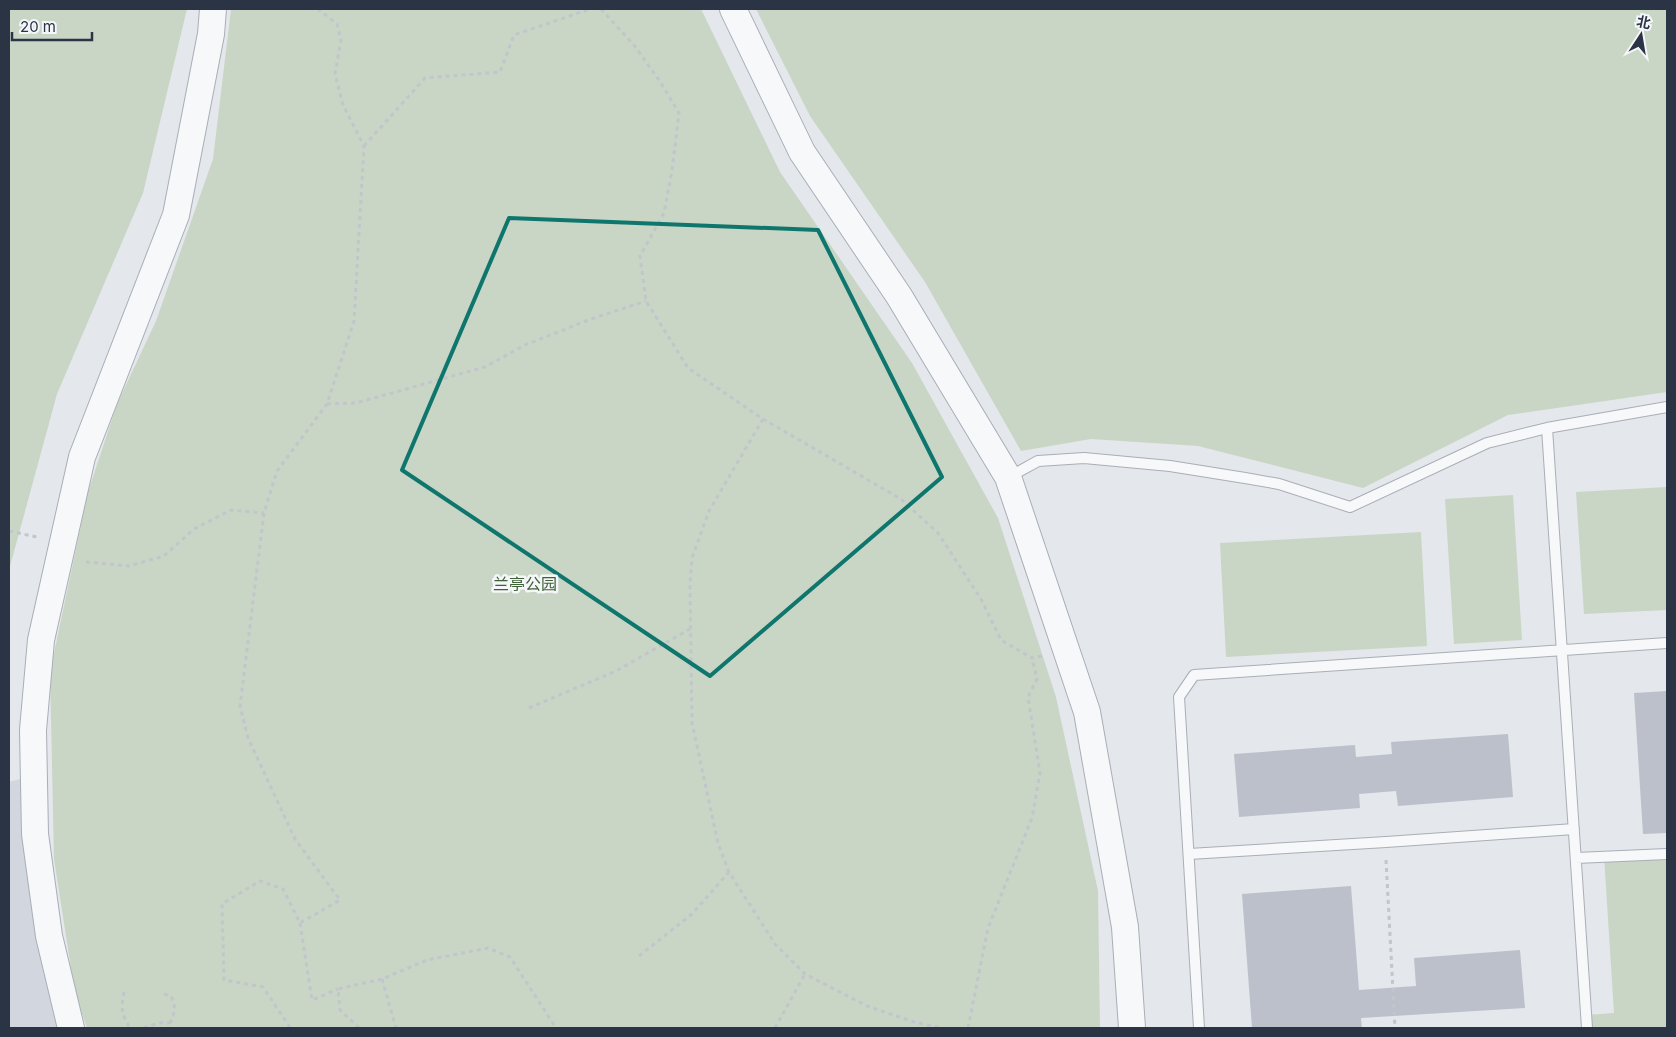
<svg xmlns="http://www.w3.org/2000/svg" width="1676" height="1037" font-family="Inter,'Noto Sans SC',sans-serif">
<rect width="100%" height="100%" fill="#e4e7ec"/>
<!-- built -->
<path fill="#d2d6de" d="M 20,779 L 36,935 L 58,1028 L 9,1028 L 9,782 Z"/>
<!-- green -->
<path fill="#c9d6c5" d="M 9,9 L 187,9 L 143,193 L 57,394 L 9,570 Z
M 231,9 L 701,9 L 780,172 L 912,363 L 998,518 L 1056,697 L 1098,891 L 1100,1028 L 87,1028 L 75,994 L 54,859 L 50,672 L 88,492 L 117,404 L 156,321 L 213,159 Z
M 756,9 L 1667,9 L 1667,392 L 1508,415 L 1363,488 L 1198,446 L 1091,439 L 1021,451 L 925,282 L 810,116 Z
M 1667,487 L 1667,610 L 1584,614 L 1576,492 Z
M 1513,495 L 1522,640 L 1454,644 L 1445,499 Z
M 1421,532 L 1427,646 L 1226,657 L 1220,543 Z
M 1667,854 L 1667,1028 L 1587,1028 L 1586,1015 L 1614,1013 L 1604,856 Z"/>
<!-- building -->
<path fill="#bbc0ca" d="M 1667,691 L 1667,833 L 1643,834 L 1634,693 Z
M 1508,734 L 1513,797 L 1398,806 L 1396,791 L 1359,794 L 1360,808 L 1239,817 L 1234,754 L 1355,745 L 1356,757 L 1392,754 L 1391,742 Z
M 1351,886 L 1359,990 L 1416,986 L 1414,958 L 1520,950 L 1525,1008 L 1361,1018 L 1362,1028 L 1252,1028 L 1242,894 Z"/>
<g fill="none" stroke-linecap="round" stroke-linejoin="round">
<!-- service casing -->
<g stroke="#a9aeb7" stroke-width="12">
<path id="service" d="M 1547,428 L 1587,1028
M 1009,477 L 1038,461 L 1084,458 L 1170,466 L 1245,478 L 1279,484 L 1350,507 L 1487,443 L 1547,428 L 1667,407
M 1189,854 L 1386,842 L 1574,829
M 1576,858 L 1667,854
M 1199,1028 L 1179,697 L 1194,675 L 1667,643"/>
</g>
<!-- tertiary casing -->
<g stroke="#a9aeb7" stroke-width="28">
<path id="tertiary" d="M 733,9 L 802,152 L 899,296 L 1008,477 L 1087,712 L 1125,927 L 1132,1028
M 71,1028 L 49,936 L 35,834 L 33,730 L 41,640 L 82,457 L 176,215 L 211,34 L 213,9"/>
</g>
<!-- path -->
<path stroke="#c2c5cb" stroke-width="3" stroke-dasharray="4 4" stroke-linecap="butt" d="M 601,9 L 634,45 L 661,83 L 679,113 L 672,171 L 664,213 L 640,256 L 646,301 L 688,368 L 763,419 L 901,499 L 938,533 L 981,599 L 1001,640 L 1032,658 L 1042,656
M 364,146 L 425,78 L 500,72 L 514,35 L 590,9
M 327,404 L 356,403 L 485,367 L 525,345 L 591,319 L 646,301
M 763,419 L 709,511 L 692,558 L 690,584 L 692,723 L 718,843 L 729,872 L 775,944 L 805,974 L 867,1006 L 914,1022 L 942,1028
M 9,531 L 37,537
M 86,562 L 129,566 L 164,556 L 194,529 L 231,510 L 264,513
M 529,708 L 616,671 L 690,629
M 1386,860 L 1395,1028
M 300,923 L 312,1000 L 338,989
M 639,956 L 692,914 L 729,872
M 382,979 L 396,1028
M 124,992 C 121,1009 121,1013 130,1028
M 164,994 L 171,996 C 176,1006 175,1013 170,1023
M 144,1028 L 158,1023 L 170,1023 L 172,1028
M 289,1028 L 289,1026 L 263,987 L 224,980 L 222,904 L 260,881 L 283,889 L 300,923 L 340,900 L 295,839 L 248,738 L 240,706 L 264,513 L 277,471 L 327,404 L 354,321 L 364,146 L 343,105 L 335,74 L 341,40 L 337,24 L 318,9
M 359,1028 L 340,1010 L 338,989 L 382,979 L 427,960 L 488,948 L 510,957 L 556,1028
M 775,1028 L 805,974
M 968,1028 L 988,928 L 1032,818 L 1040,773 L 1028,697 L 1037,679 L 1032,658"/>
<!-- service -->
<use href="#service" stroke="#f7f8fa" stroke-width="10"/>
<!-- tertiary -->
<use href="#tertiary" stroke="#f7f8fa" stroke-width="26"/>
</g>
<!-- marked area -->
<path fill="none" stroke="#0f766e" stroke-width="4" stroke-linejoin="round" d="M 509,218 L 818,230 L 942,477 L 710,676 L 402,470 Z"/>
<g text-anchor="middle" stroke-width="5" stroke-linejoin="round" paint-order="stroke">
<!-- park labels -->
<g font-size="16" fill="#3f6138" stroke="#f4f6f9">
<text x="525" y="590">兰亭公园</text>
</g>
</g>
<!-- border -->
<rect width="1676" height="1037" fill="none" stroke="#2b3445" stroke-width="20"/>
<!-- north arrow -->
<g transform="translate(1641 35) rotate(12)" stroke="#f4f6f9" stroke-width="4" paint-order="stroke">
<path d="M0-4L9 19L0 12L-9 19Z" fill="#2b3445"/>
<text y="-8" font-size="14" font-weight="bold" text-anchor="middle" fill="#2b3445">北</text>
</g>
<!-- scale -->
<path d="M12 32v8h80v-8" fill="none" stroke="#2b3445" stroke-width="2.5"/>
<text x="20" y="32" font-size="15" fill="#2b3445" stroke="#f4f6f9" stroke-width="4" paint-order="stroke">20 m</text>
</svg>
